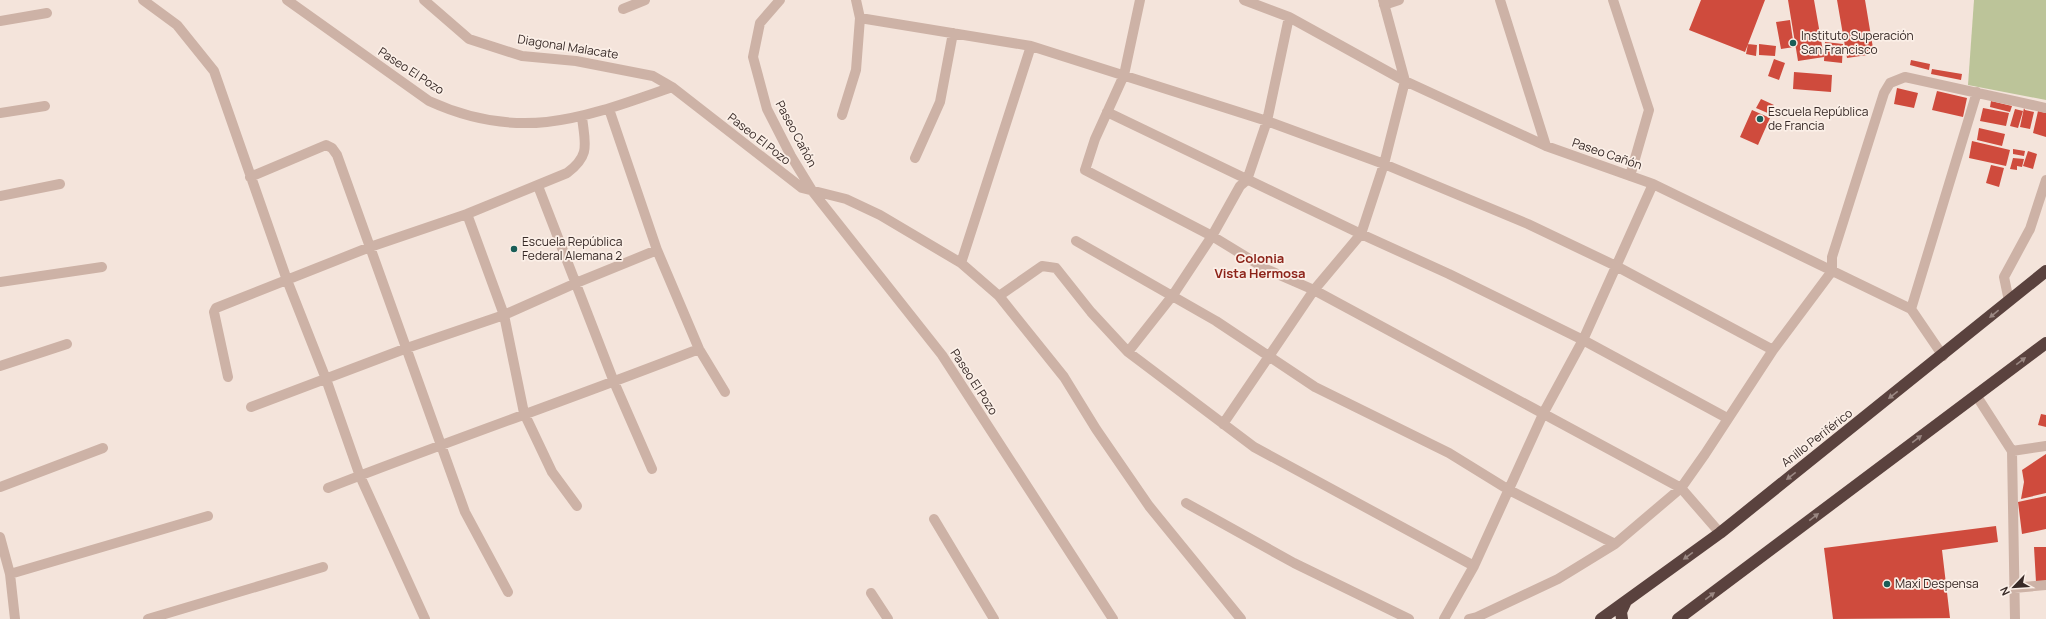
<svg xmlns="http://www.w3.org/2000/svg" width="2046" height="619" font-family="Manrope,sans-serif">
<rect width="100%" height="100%" fill="#f4e4db"/>
<!-- green -->
<path fill="#bcc499" d="M 1974,0 L 2046,0 L 2046,100 L 1968,85 Z"/>
<!-- building -->
<path fill="#cf4b3d" d="M 1701,0 L 1765,0 L 1745,52 L 1689,30 Z
M 1788,0 L 1814,0 L 1824,57 L 1798,61 Z
M 1837,0 L 1865,0 L 1874,54 L 1847,58 Z
M 1790,20 L 1794,47 L 1781,49 L 1776,22 Z
M 1825,42 L 1843,44 L 1842,63 L 1824,61 Z
M 1748,44 L 1757,45 L 1756,56 L 1746,54 Z
M 1759,44 L 1776,46 L 1775,56 L 1759,55 Z
M 1774,59 L 1785,63 L 1779,80 L 1768,76 Z
M 1911,60 L 1930,64 L 1929,70 L 1910,65 Z
M 1932,69 L 1962,74 L 1961,80 L 1931,74 Z
M 1794,72 L 1832,75 L 1831,92 L 1793,89 Z
M 1897,88 L 1918,93 L 1914,108 L 1894,104 Z
M 1937,91 L 1967,98 L 1963,117 L 1932,110 Z
M 1761,99 L 1774,105 L 1770,114 L 1756,108 Z
M 1991,101 L 2012,106 L 2010,112 L 1990,107 Z
M 1983,108 L 2009,113 L 2006,126 L 1980,121 Z
M 2024,108 L 2025,110 L 2034,112 L 2030,129 L 2020,127 Z
M 2015,109 L 2023,111 L 2018,128 L 2010,126 Z
M 1752,110 L 1770,118 L 1758,145 L 1740,137 Z
M 2038,111 L 2046,113 L 2046,137 L 2033,133 Z
M 1979,128 L 2005,134 L 2002,146 L 1977,140 Z
M 1972,141 L 2010,150 L 2006,166 L 1969,158 Z
M 2013,149 L 2025,151 L 2024,156 L 2013,154 Z
M 2028,151 L 2037,154 L 2033,169 L 2023,166 Z
M 2013,158 L 2024,159 L 2022,167 L 2017,166 L 2017,170 L 2010,169 Z
M 1991,165 L 2004,168 L 1999,187 L 1986,183 Z
M 2041,414 L 2046,415 L 2046,427 L 2038,425 Z
M 2046,454 L 2046,493 L 2021,499 L 2024,482 L 2022,470 Z
M 2046,496 L 2046,529 L 2022,534 L 2018,502 Z
M 1996,526 L 1998,542 L 1942,550 L 1950,618 L 1833,619 L 1824,548 Z
M 2034,547 L 2046,547 L 2046,582 L 2036,582 Z"/>
<g fill="none" stroke-linecap="round" stroke-linejoin="round">
<!-- minor -->
<path stroke="#cdb2a6" stroke-width="10" d="M 143,0 L 177,25 L 214,71 L 287,280 L 326,379 L 360,476 L 425,619
M 287,0 L 429,101 C 521,143 583,118 672,87 L 802,188 L 846,199 L 880,215 L 961,263 L 999,296 L 1064,377 L 1096,429 L 1149,506 L 1241,619
M 424,0 L 469,39 L 522,56 L 576,61 L 653,76 L 672,87
M 780,0 L 760,23 L 753,57 L 767,109 L 791,156 L 813,192 L 942,355 L 1113,619
M 856,0 L 860,18
M 1140,0 L 1124,75 L 1095,139 L 1085,170 L 1212,236 L 1266,269 L 1314,290 L 1681,488 L 1720,533
M 1244,0 L 1289,17 L 1405,81 L 1546,146 L 1653,184 L 1911,309 L 1943,356
M 1500,0 L 1546,146
M 1613,0 L 1649,110 L 1630,176
M 1384,5 L 1399,0
M 623,9 L 645,0
M 0,21 L 47,13
M 609,109 L 657,250 L 699,349 L 725,392
M 1107,112 L 1361,234 L 1449,274 L 1583,340 L 1727,418
M 0,113 L 45,106
M 842,115 L 856,70 L 860,18 L 1031,46 L 1267,121 L 1384,164 L 1528,224 L 1616,266 L 1773,350
M 915,158 L 940,102 L 953,33
M 250,177 L 326,145 L 332,148 L 337,155 L 465,512 L 508,592
M 538,186 L 614,382 L 652,469
M 0,196 L 60,184
M 467,214 L 504,315 L 524,413 L 552,472 L 577,506
M 1076,241 L 1216,321 L 1315,387 L 1449,453 L 1509,490 L 1615,544
M 961,263 L 1031,46
M 0,282 L 102,267
M 999,296 L 1042,266 L 1056,268 L 1091,312 L 1128,352 L 1254,447 L 1474,566
M 2009,301 L 2004,277 L 2030,229 L 2046,180
M 1911,309 L 1977,92
M 1128,352 L 1173,295 L 1212,236 L 1240,186 L 1247,180 L 1267,121 L 1289,17
M 0,366 L 67,344
M 228,377 L 214,312 L 216,308 L 370,247 L 467,214 L 567,173 C 591,155 585,144 582,117
M 1976,395 L 2012,451
M 251,407 L 407,348 L 504,315 L 576,283 L 657,250
M 1223,424 L 1314,290 L 1361,234 L 1384,164 L 1405,81 L 1383,0
M 2012,451 L 2015,619
M 2012,451 L 2046,446
M 0,487 L 103,448
M 328,488 C 451,440 576,397 699,349
M 1186,503 L 1294,563 L 1409,619
M 934,519 L 994,619
M 0,537 L 10,574 L 15,619
M 10,574 L 208,516
M 2014,588 L 2046,585
M 871,593 L 888,619
M 148,619 L 323,567
M 1444,619 L 1474,566 L 1544,412 L 1583,340 L 1653,184
M 1469,619 L 1477,617 L 1558,579 L 1615,544 L 1681,488 L 1705,454 L 1773,350 L 1832,271 L 1832,257 L 1884,93 L 1890,83 L 1905,77 L 2046,108"/>
<!-- highway -->
<path stroke="#5a423e" stroke-width="12" d="M 1601,619 L 1720,533 L 2046,271
M 1622,619 L 1621,612 L 1626,601
M 1678,619 L 2046,343"/>
</g>
<!-- one-way arrows -->
<defs><path id="oneway-solid" d="M-6-.8H1V-3.2L6.5 0L1 3.2V.8H-6Z"/></defs>
<g fill="#9a8782">
<use href="#oneway-solid" transform="translate(1994 314) rotate(141)"/>
<use href="#oneway-solid" transform="translate(2021 361) rotate(-37)"/>
<use href="#oneway-solid" transform="translate(1893 395) rotate(142)"/>
<use href="#oneway-solid" transform="translate(1917 439) rotate(-37)"/>
<use href="#oneway-solid" transform="translate(1791 476) rotate(142)"/>
<use href="#oneway-solid" transform="translate(1814 517) rotate(-37)"/>
<use href="#oneway-solid" transform="translate(1688 556) rotate(144)"/>
<use href="#oneway-solid" transform="translate(1710 596) rotate(-37)"/>
</g>
<!-- markers -->
<g fill="#195d57" stroke="#fbefe7" stroke-width="1.5">
<circle cx="1793" cy="43" r="4"/>
<circle cx="1760" cy="119" r="4"/>
<circle cx="514" cy="249" r="4"/>
<circle cx="1887" cy="584" r="4"/>
</g>
<g text-anchor="middle" stroke-width="3.5" stroke-linejoin="round" paint-order="stroke">
<!-- poi labels -->
<g font-size="12" fill="#382a27" stroke="#fbefe7" text-anchor="start">
<text x="1801" y="40">Instituto Superación<tspan x="1801" dy="14">San Francisco</tspan></text>
<text x="1768" y="116">Escuela República<tspan x="1768" dy="14">de Francia</tspan></text>
<text x="522" y="246">Escuela República<tspan x="522" dy="14">Federal Alemana 2</tspan></text>
<text x="1895" y="588">Maxi Despensa</text>
</g>
<!-- street labels -->
<g font-size="12" fill="#382a27" stroke="#fbefe7">
<text transform="translate(568 47) rotate(9)" y="4">Diagonal Malacate</text>
<text transform="translate(411 71) rotate(33)" y="4">Paseo El Pozo</text>
<text transform="translate(796 134) rotate(62)" y="4">Paseo Cañón</text>
<text transform="translate(759 139) rotate(38)" y="4">Paseo El Pozo</text>
<text transform="translate(1607 154) rotate(19)" y="4">Paseo Cañón</text>
<text transform="translate(974 382) rotate(57)" y="4">Paseo El Pozo</text>
<text transform="translate(1817 438) rotate(-38)" y="4">Anillo Periférico</text>
</g>
<!-- neighbourhood labels -->
<g font-size="13" font-weight="bold" fill="#8d241a" stroke="#fbefe7">
<text x="1260" y="263">Colonia<tspan x="1260" dy="15">Vista Hermosa</tspan></text>
</g>
</g>
<!-- north arrow -->
<g transform="translate(2014 587) rotate(245)" stroke="#fbefe7" stroke-width="3" paint-order="stroke">
<path d="M0-3L7 15L0 10L-7 15Z" fill="#382a27"/>
<text y="-6" font-size="11" font-weight="bold" text-anchor="middle" fill="#382a27">N</text>
</g>
</svg>
